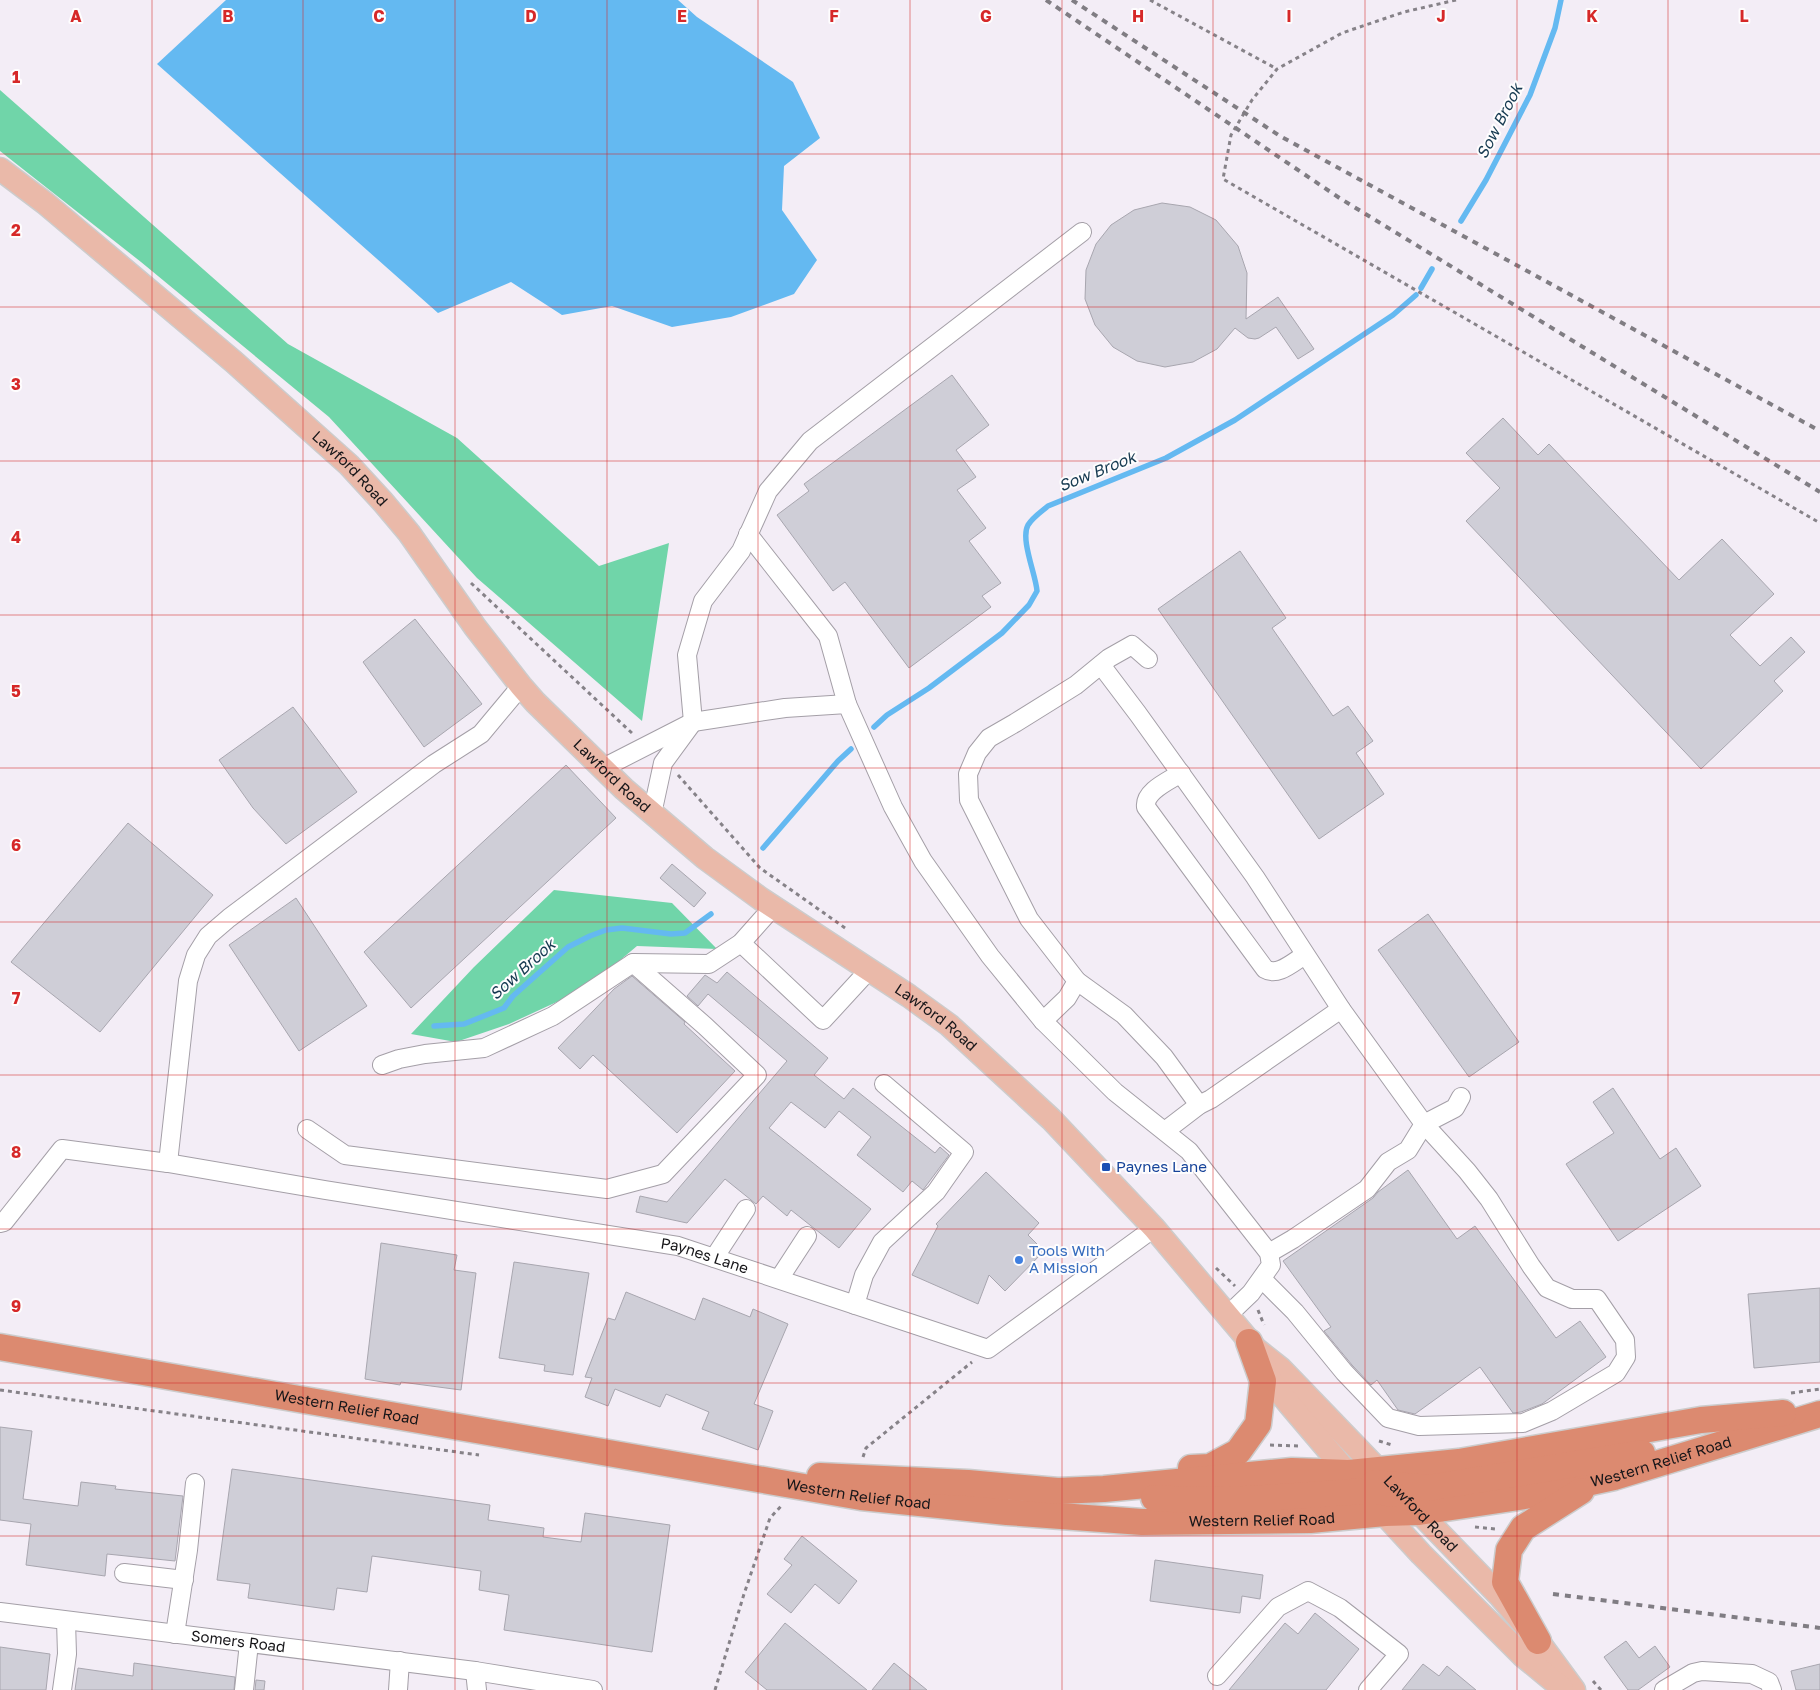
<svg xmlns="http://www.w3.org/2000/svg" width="1820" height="1690" font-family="'Golos Text',sans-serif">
<rect width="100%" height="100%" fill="#f3edf6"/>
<!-- forest -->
<path fill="#70d5a9" d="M 0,90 L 288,344 L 457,438 L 599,566 L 669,543 L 642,721 L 477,578 L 329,417 L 141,262 L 0,151 Z
M 554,890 L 672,903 L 717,949 L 637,946 L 587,988 L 509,1024 L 456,1042 L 411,1034 L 474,967 Z"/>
<!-- water -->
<path fill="#64b9f1" d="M 226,0 L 678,0 L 697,17 L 793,82 L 820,138 L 784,166 L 782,210 L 817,260 L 794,294 L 731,317 L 672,327 L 612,306 L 562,315 L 511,282 L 438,313 L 157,64 Z"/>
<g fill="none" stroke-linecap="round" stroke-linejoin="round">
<!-- stream -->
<path stroke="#64b9f1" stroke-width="5.5" d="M 1461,221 L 1486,180 L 1530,95 L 1555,28 L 1561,0
M 1421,288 L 1432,269
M 874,727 L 887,715 L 929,688 L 1002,633 L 1029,605 L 1037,591 C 1036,575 1020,539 1028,525 C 1033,517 1041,512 1048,506 L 1166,458 L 1235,420 L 1393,315 L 1416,295
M 763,848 L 838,761 L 851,749
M 434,1026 L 464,1024 L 504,1008 L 513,996 L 568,947 L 590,936 L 606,930 L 622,928 L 671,934 L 685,933 L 711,914"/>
</g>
<!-- building -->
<path fill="#cfced7" stroke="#a8a6af" d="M 1162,203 L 1190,207 L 1216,220 L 1238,246 L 1247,273 L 1246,319 L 1278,297 L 1314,349 L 1298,359 L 1276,327 L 1259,338 L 1255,339 L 1248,338 L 1235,328 L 1217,349 L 1193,362 L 1165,367 L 1137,361 L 1113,347 L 1095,325 L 1085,299 L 1086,270 L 1096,244 L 1111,225 L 1134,210 Z
M 952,375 L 989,425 L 956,450 L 976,477 L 957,490 L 986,528 L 969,541 L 1001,583 L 982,596 L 991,607 L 909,668 L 845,582 L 833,591 L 777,515 L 809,491 L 804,484 Z
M 1503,418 L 1538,455 L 1549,444 L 1679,580 L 1722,539 L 1774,594 L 1730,635 L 1760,666 L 1791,637 L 1805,652 L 1774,681 L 1783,691 L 1701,769 L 1466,521 L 1500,488 L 1466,453 Z
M 1240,551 L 1286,618 L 1272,628 L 1333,716 L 1348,706 L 1373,741 L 1356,753 L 1384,794 L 1319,839 L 1158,609 Z
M 415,619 L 482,704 L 424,747 L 363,662 Z
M 293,707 L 357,792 L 286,844 L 253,808 L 219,760 Z
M 566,765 L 616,818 L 411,1008 L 364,952 Z
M 128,823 L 213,895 L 100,1032 L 11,962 Z
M 672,864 L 706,893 L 694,907 L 660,878 Z
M 296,898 L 367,1006 L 299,1051 L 229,945 Z
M 1428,914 L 1519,1042 L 1469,1077 L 1378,950 Z
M 727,972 L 828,1058 L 814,1075 L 844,1099 L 853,1088 L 935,1153 L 940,1147 L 949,1155 L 923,1190 L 912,1181 L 903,1192 L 857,1155 L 871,1137 L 839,1111 L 825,1128 L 791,1102 L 769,1128 L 871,1209 L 839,1248 L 791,1210 L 787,1216 L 763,1196 L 756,1204 L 725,1179 L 687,1223 L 636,1212 L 640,1196 L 667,1202 L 787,1061 L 708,994 L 698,1006 L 687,996 L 705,975 L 717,983 Z
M 632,976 L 685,1022 L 684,1024 L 735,1071 L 677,1133 L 593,1055 L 580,1069 L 558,1048 L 614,989 Z
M 1613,1088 L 1660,1159 L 1676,1148 L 1701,1186 L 1618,1241 L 1566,1164 L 1614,1133 L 1593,1102 Z
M 1408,1170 L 1457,1239 L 1475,1226 L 1556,1338 L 1580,1321 L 1606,1357 L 1542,1404 L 1521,1412 L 1513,1413 L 1480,1367 L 1415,1414 L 1398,1410 L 1377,1380 L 1371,1385 L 1352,1365 L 1324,1331 L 1331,1327 L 1283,1261 L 1373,1198 L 1378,1192 Z
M 986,1172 L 1039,1223 L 1028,1235 L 1044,1251 L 1005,1291 L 989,1275 L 978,1304 L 912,1275 L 938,1226 L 936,1224 Z
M 381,1243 L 457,1255 L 454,1270 L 476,1273 L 461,1390 L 401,1382 L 400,1385 L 365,1379 Z
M 514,1262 L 589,1273 L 573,1375 L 544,1371 L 545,1365 L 499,1358 Z
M 1820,1288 L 1820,1362 L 1754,1368 L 1748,1294 Z
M 626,1292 L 695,1320 L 703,1298 L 750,1317 L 753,1309 L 788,1324 L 754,1404 L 773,1411 L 758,1450 L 702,1429 L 709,1412 L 666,1394 L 660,1407 L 615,1389 L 608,1406 L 585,1397 L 592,1378 L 585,1377 L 608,1318 L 615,1320 Z
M 0,1427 L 32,1431 L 23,1499 L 78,1506 L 81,1482 L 116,1486 L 115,1489 L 183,1496 L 175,1561 L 107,1554 L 105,1576 L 26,1565 L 31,1524 L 0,1520 Z
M 232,1469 L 490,1505 L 488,1520 L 544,1528 L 543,1537 L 581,1542 L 585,1513 L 670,1525 L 652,1652 L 504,1630 L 509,1595 L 479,1590 L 481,1571 L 372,1556 L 367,1592 L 337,1588 L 334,1610 L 248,1598 L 250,1584 L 217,1580 Z
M 802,1536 L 857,1581 L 839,1604 L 815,1584 L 791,1613 L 767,1594 L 792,1565 L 784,1559 Z
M 1155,1560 L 1263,1575 L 1260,1599 L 1242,1596 L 1240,1613 L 1150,1601 Z
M 1315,1613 L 1359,1649 L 1326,1690 L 1229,1690 L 1285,1623 L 1298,1634 Z
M 785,1623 L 867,1690 L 767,1690 L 745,1672 Z
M 1626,1641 L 1639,1658 L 1655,1646 L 1670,1667 L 1638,1690 L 1628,1690 L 1604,1657 Z
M 0,1647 L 50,1654 L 46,1690 L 0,1690 Z
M 134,1663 L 235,1677 L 234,1690 L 75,1690 L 78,1668 L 133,1676 Z
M 894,1663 L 927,1690 L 872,1690 Z
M 1423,1664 L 1439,1676 L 1447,1666 L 1476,1690 L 1402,1690 Z
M 1820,1664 L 1820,1690 L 1796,1690 L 1791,1671 Z
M 256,1680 L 265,1681 L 264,1690 L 255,1690 Z"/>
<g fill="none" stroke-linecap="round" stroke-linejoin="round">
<!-- minor casing -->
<g stroke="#a49fa7" stroke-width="20">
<g id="minor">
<path d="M 748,534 L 828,636 L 847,704"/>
<path d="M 1101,665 L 1138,714 L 1255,877 L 1341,1009 L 1424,1124 L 1467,1171 L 1489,1199 L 1531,1266 L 1547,1288 L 1572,1299 L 1597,1299 L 1625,1340 L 1626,1357 L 1616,1373 L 1552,1411 L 1523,1423 L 1419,1426 L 1388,1418 L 1344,1372 L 1295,1312 L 1262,1279"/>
<path d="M 603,768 L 693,722 L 785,708 L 847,704 L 893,807 L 923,861 L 990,956 L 1043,1021 L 1115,1092 L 1189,1151 L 1269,1253 L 1271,1265 L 1251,1293 L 1228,1315"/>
<path d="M 1181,773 C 1169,781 1144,791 1146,807 L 1265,969 C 1278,977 1293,962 1305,955"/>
<path d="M 652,814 L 663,763 L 693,722 L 687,655 L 703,601 L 741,551 L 768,491 L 810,441 L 1082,232"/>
<path d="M 741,943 L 823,1020 L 869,970"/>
<path d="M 1077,981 L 1124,1015 L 1164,1057 L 1199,1105"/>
<path d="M 1043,1021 L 1067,998 L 1077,981 L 1029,919 L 969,800 L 968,774 L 977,753 L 989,738 L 1015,723 L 1076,685 L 1109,658 L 1132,645 L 1148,659"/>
<path d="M 382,1065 L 399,1059 L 425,1054 L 484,1048 L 553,1016 L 633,963 L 709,964 L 741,943 L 773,907"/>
<path d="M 307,1129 L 345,1155 L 607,1189 L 663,1174 L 757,1075 L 705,1026 L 633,963"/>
<path d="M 1165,1131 L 1199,1105 L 1211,1099 L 1341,1009"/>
<path d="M 168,1163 L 188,981 L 196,955 L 208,936 L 229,918 L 434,764 L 481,734 L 521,686"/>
<path id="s1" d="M 0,1223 L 4,1222 L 62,1149 L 168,1163 L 325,1190 L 678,1246 L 988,1349 L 1154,1228"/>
<path d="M 1269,1253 L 1293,1239 L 1367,1189 L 1388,1162 L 1408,1150 L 1424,1124 L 1455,1108 L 1461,1097"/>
<path d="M 714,1258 L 746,1209"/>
<path d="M 779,1279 L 807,1236"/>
<path d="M 855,1305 L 864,1275 L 882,1242 L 936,1192 L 964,1152 L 884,1084"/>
<path d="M 124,1573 L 184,1580"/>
<path id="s2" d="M 0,1612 L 475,1671 L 593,1690"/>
<path d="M 175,1634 L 188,1550 L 195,1483"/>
<path d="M 475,1671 L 477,1690"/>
<path d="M 1217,1676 L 1278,1607 L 1308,1591 L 1340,1608 L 1399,1654 L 1368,1690"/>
<path d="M 62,1690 L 67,1654 L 66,1621"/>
<path d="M 244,1690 L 249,1643"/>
<path d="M 398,1690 L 400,1661"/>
<path d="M 1664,1690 L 1693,1673 L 1702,1671 L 1752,1674 L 1769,1682 L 1772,1690"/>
</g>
</g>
<!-- major casing -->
<g stroke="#ccc" stroke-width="25">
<g id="major">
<path id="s3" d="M 0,169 L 45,203 L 234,362 L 349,465 L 383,502 L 409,533 L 475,627 L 521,686 L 535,702 L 624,789 L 705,858 L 761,899 L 909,996 L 949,1025 L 1051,1119 L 1154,1228 L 1256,1349 L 1280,1368 L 1499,1595 L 1538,1641 L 1574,1690"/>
<path d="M 1262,1361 L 1272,1383 L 1290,1405 L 1363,1491 L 1421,1554 L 1522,1655 L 1562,1688"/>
</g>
</g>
<!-- highway casing -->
<g stroke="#ccc" stroke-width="29">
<g id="highway">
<path id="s4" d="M 0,1347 L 861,1497 L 1007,1512 L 1142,1522 L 1310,1520 L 1385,1513 L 1419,1512 L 1531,1495 L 1614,1477 L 1820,1414"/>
<path d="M 1191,1468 L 1210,1467 L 1238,1452 L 1258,1424 L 1263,1381 L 1249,1342"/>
<path d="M 820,1476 L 968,1483 L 1058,1491 L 1104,1489 L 1292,1471 L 1349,1473 L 1459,1462 L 1701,1420 L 1783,1413"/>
<path d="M 1374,1483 L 1428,1488 L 1642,1453"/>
<path d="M 1154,1498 C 1224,1503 1294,1496 1363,1491 L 1377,1491 L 1392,1494"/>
<path d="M 1538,1641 L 1505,1582 L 1509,1550 L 1523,1528 L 1581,1491"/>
</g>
</g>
<!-- path -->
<path stroke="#868288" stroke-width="3" stroke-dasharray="4 4" stroke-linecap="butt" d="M 1150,0 L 1277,69
M 1456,0 L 1404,12 L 1342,33 L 1277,69 L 1252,100 L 1231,135 L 1223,179 L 1820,523
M 471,583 L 633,734
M 678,775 L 760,868 L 848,930
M 1216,1268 L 1235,1286
M 1258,1310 L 1264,1325
M 0,1390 L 479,1455
M 1791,1393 L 1820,1389
M 1379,1441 L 1392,1445
M 1270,1445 L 1298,1446
M 863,1457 L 866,1448 L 972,1362
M 1475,1527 L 1496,1529
M 1593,1681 L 1601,1690
M 715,1690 L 744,1594 L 770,1518 L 783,1504"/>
<!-- minor -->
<use href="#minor" stroke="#fff" stroke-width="18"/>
<!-- major -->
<use href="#major" stroke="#eab9a9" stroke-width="22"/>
<!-- highway -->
<use href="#highway" stroke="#dc8a70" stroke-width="26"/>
<!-- rail -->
<path stroke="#807d83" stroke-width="4" stroke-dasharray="6 6" stroke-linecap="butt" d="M 1046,0 L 1341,199 L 1820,492
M 1072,0 L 1280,136 L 1820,431
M 1553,1594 L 1820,1628"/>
</g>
<!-- grid -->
<path fill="none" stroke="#d62828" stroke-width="1" stroke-opacity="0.55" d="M 152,0 L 152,1690M 303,0 L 303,1690M 455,0 L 455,1690M 607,0 L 607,1690M 758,0 L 758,1690M 910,0 L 910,1690M 1062,0 L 1062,1690M 1213,0 L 1213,1690M 1365,0 L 1365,1690M 1517,0 L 1517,1690M 1668,0 L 1668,1690M 0,154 L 1820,154M 0,307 L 1820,307M 0,461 L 1820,461M 0,615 L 1820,615M 0,768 L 1820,768M 0,922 L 1820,922M 0,1075 L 1820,1075M 0,1229 L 1820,1229M 0,1383 L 1820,1383M 0,1536 L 1820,1536"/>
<!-- markers -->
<rect fill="#1a4fb4" stroke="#fefdfe" stroke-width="2" x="1101" y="1162" width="10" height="10" rx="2.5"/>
<circle fill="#3f7fe0" stroke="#fefdfe" stroke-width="2" cx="1019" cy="1260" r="5"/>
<g text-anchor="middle" stroke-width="4" stroke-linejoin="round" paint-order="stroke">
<!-- street labels -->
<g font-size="15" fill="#171619" stroke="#fefdfe">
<text dy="5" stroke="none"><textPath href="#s3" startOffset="461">Lawford Road</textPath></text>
<text dy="5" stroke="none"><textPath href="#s3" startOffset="866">Lawford Road</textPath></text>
<text dy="5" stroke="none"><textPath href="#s3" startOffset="1271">Lawford Road</textPath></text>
<text dy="5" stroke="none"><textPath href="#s1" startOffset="749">Paynes Lane</textPath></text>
<text dy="5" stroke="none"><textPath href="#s4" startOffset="352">Western Relief Road</textPath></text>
<text dy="5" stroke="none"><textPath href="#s4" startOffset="1681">Western Relief Road</textPath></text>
<text dy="5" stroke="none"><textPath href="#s4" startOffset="871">Western Relief Road</textPath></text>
<text dy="5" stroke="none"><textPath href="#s3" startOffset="1966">Lawford Road</textPath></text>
<text dy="5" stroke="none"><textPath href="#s4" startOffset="1276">Western Relief Road</textPath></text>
<text dy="5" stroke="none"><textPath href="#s2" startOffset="240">Somers Road</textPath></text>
</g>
<!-- transit labels -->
<g font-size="15" fill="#164399" stroke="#fefdfe" text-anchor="start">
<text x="1116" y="1172">Paynes Lane</text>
</g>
<!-- shop labels -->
<g font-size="15" fill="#366cbe" stroke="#fefdfe" text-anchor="start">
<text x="1029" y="1256">Tools With<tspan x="1029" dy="17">A Mission</tspan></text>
</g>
<!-- water labels -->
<g font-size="16" font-style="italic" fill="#163a51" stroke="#fefdfe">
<text transform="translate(1499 121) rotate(-63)" y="6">Sow Brook</text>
<text transform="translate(1097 471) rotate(-22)" y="6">Sow Brook</text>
<text transform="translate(522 969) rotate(-42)" y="6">Sow Brook</text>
</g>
</g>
<g font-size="16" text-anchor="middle" font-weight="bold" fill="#d62828" stroke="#fefdfe" stroke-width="4" stroke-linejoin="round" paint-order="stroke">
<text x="76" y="22">A</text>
<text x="228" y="22">B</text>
<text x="379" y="22">C</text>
<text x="531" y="22">D</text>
<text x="682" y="22">E</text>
<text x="834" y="22">F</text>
<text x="986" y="22">G</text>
<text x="1138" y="22">H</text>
<text x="1289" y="22">I</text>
<text x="1441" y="22">J</text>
<text x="1592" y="22">K</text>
<text x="1744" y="22">L</text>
<text x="16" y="83">1</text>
<text x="16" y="236">2</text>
<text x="16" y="390">3</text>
<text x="16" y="543">4</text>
<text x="16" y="697">5</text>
<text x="16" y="851">6</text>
<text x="16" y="1004">7</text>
<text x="16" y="1158">8</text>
<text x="16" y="1312">9</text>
</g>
</svg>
